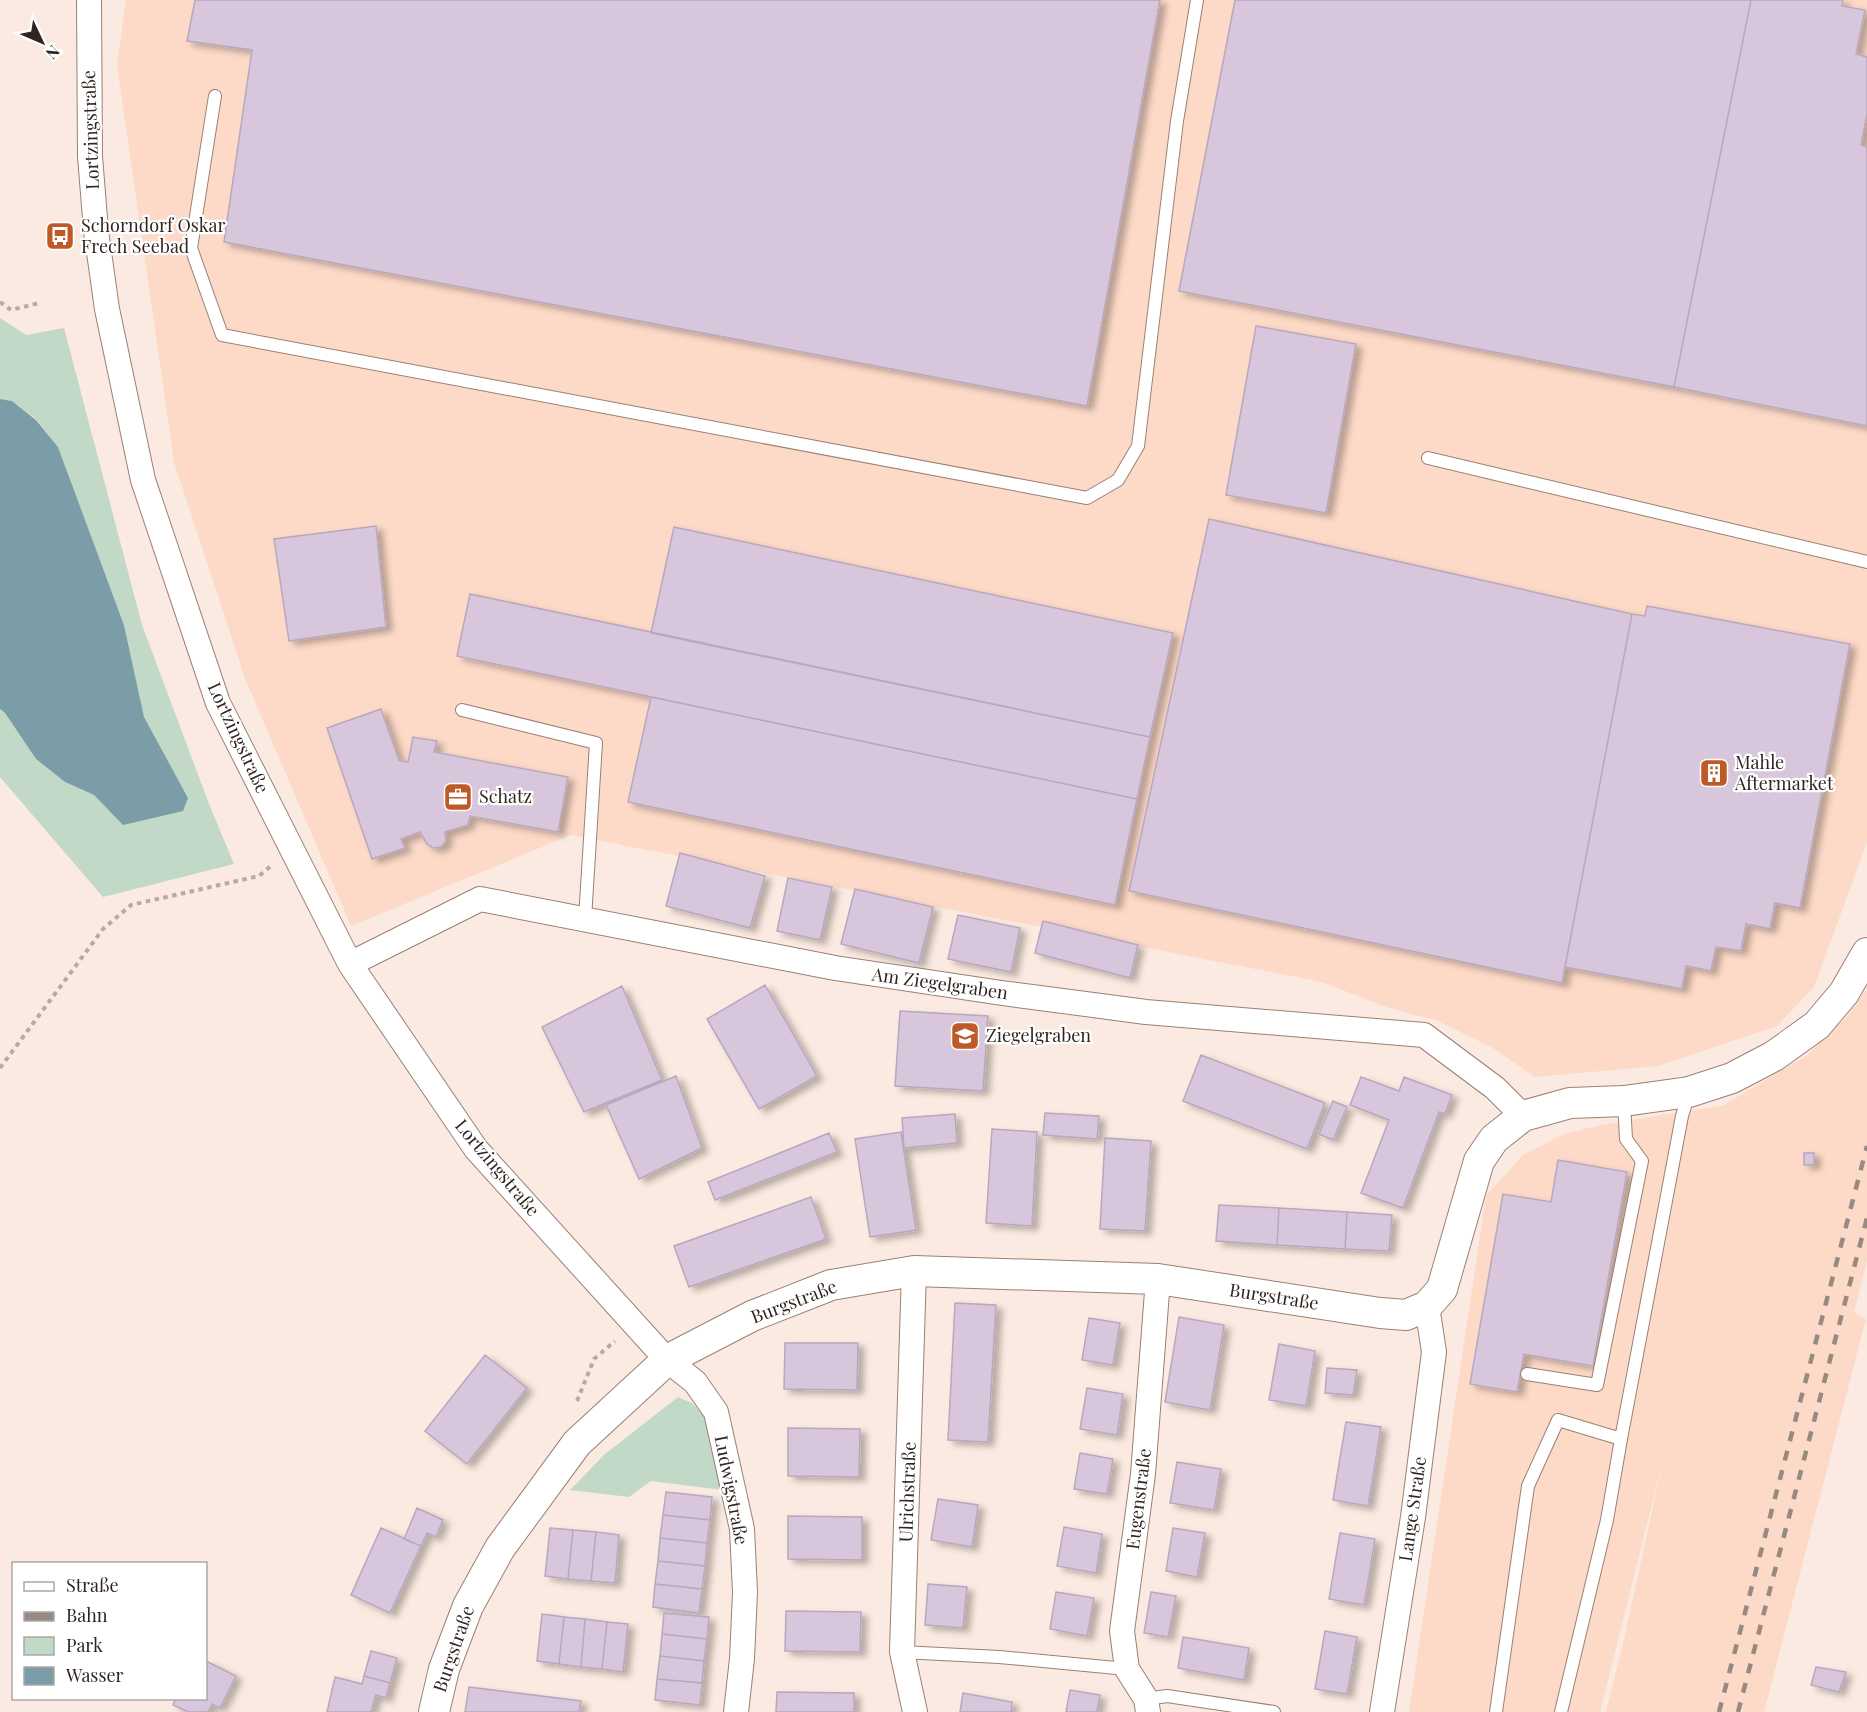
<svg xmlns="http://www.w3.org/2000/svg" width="1867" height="1712" font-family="'Playfair Display',serif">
<defs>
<filter id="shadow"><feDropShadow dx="6" dy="4" stdDeviation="3" flood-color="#0004"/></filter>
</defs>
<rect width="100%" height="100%" fill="#fbeae1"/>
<!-- built -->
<path fill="#fdd9c7" d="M 126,0 L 1867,0 L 1867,842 L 1814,987 L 1777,1026 L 1658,1066 L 1535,1077 L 1491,1047 L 1438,1021 L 1386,1007 L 1322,982 L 571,835 L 351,926 L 246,681 L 174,462 L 117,65 Z
M 1867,989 L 1867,1260 L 1854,1312 L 1866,1319 L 1764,1712 L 1606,1712 L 1623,1644 L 1664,1456 L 1600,1712 L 1409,1712 L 1486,1196 L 1523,1155 L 1564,1134 L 1601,1125 L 1724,1105 L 1806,1056 L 1847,1017 Z"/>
<!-- green -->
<path fill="#c1d9c6" d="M 0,318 L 26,335 L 64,328 L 142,625 L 209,804 L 234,864 L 103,897 L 0,777 L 0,709 L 5,713 L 36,759 L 65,782 L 94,795 L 123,824 L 188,798 L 144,718 L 124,625 L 58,447 L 36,419 L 12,401 L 0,399 Z
M 678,1397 L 692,1403 L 706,1418 L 722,1490 L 651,1481 L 629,1497 L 570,1490 L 604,1455 Z"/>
<!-- water -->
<path fill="#7a9da8" d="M 0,399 L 12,401 L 36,420 L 58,447 L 124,625 L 144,717 L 188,798 L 183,811 L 123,825 L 94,795 L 65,782 L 36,759 L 5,713 L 0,709 Z"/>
<!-- building -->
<path fill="#d8c6dd" stroke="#b8a7bd" stroke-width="1.5" filter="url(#shadow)" d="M 195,0 L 1160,0 L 1087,406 L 224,242 L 252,50 L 187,41 Z
M 1235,0 L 1751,0 L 1674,387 L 1179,291 Z
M 1751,0 L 1843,0 L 1842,6 L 1865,10 L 1856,54 L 1867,57 L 1867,114 L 1861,145 L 1867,147 L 1867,426 L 1674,387 Z
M 1256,326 L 1356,344 L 1326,513 L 1226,495 Z
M 1209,519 L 1632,614 L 1562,983 L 1129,891 Z
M 376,526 L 386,627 L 289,641 L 274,539 Z
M 674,527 L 1173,633 L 1150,737 L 651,633 Z
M 470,594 L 1150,737 L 1137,799 L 457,656 Z
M 1647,606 L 1850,644 L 1800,908 L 1775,903 L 1770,929 L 1746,924 L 1741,951 L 1716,947 L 1711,971 L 1686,966 L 1682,989 L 1565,967 L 1632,614 L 1645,616 Z
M 651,697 L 1137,799 L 1115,905 L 628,802 Z
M 381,709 L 399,760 L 408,762 L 413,737 L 437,741 L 434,752 L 568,777 L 558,832 L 470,816 L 468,825 L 445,832 L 446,841 L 441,847 L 433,848 L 427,844 L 420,832 L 401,839 L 405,848 L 372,859 L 327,728 Z
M 680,853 L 765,876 L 750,928 L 666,906 Z
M 788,878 L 832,887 L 820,940 L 777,931 Z
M 855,889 L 933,907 L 919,963 L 841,944 Z
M 958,915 L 1020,928 L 1011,972 L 948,959 Z
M 1043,921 L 1138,945 L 1130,978 L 1035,953 Z
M 765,985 L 817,1076 L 759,1109 L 707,1019 Z
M 622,986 L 662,1080 L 584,1112 L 542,1027 Z
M 900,1011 L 988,1016 L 983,1091 L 895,1086 Z
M 1201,1055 L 1325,1103 L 1307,1149 L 1183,1101 Z
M 676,1076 L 702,1148 L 639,1179 L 606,1105 Z
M 1361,1077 L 1399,1091 L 1404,1077 L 1452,1095 L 1445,1114 L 1439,1112 L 1403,1208 L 1361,1193 L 1389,1120 L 1350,1105 Z
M 1333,1101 L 1347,1107 L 1333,1140 L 1319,1134 Z
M 1045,1113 L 1099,1116 L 1097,1139 L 1043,1135 Z
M 955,1114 L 957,1143 L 904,1148 L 902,1118 Z
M 992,1129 L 1037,1132 L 1032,1226 L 986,1223 Z
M 901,1132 L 916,1230 L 870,1237 L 855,1139 Z
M 829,1133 L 837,1152 L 715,1200 L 708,1182 Z
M 1105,1138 L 1151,1141 L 1145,1231 L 1100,1229 Z
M 1804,1153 L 1814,1153 L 1814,1165 L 1804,1165 Z
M 1558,1160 L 1627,1172 L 1593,1366 L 1524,1354 L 1517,1392 L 1470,1384 L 1503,1194 L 1551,1202 Z
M 811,1197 L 826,1239 L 689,1287 L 674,1246 Z
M 1219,1205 L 1279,1208 L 1277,1245 L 1216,1241 Z
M 1279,1208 L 1347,1212 L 1345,1249 L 1277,1245 Z
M 1347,1212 L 1392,1215 L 1389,1251 L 1345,1249 Z
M 955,1303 L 996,1305 L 988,1442 L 948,1440 Z
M 1179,1317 L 1224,1325 L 1210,1410 L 1165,1402 Z
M 1089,1318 L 1120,1323 L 1113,1365 L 1082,1360 Z
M 785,1343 L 858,1343 L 857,1390 L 784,1389 Z
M 1279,1344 L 1315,1351 L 1306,1406 L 1269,1400 Z
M 485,1355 L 527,1388 L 467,1464 L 425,1431 Z
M 1327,1368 L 1357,1370 L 1353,1395 L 1325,1393 Z
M 1087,1388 L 1123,1394 L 1117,1435 L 1080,1429 Z
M 1346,1422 L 1381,1427 L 1368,1506 L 1333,1500 Z
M 788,1428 L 860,1429 L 859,1477 L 788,1476 Z
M 1080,1453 L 1113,1459 L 1107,1494 L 1074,1489 Z
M 1177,1462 L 1221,1469 L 1214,1510 L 1170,1503 Z
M 666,1492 L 712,1497 L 710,1520 L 663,1515 Z
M 938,1499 L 978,1505 L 972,1547 L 931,1540 Z
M 417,1508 L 443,1520 L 436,1537 L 427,1533 L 421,1546 L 404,1539 Z
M 663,1515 L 710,1520 L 707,1543 L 660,1538 Z
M 788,1516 L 862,1517 L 862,1560 L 788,1559 Z
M 1064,1527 L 1102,1534 L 1096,1573 L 1057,1566 Z
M 381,1528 L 421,1546 L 390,1613 L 351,1595 Z
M 550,1528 L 573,1530 L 568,1579 L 545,1576 Z
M 1173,1528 L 1205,1533 L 1197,1577 L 1166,1571 Z
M 573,1530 L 596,1532 L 591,1581 L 568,1579 Z
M 596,1532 L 619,1535 L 615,1583 L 591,1581 Z
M 1340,1533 L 1375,1539 L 1364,1605 L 1329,1599 Z
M 660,1538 L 707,1543 L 705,1566 L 658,1561 Z
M 658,1561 L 705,1566 L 702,1589 L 655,1584 Z
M 655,1584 L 702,1589 L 699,1613 L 653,1607 Z
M 928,1584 L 967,1587 L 963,1628 L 925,1625 Z
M 1056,1592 L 1094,1598 L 1087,1636 L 1050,1629 Z
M 1151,1592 L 1176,1596 L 1168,1637 L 1144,1633 Z
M 786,1611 L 861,1612 L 860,1652 L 785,1651 Z
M 664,1613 L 709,1617 L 707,1639 L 662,1634 Z
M 542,1614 L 564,1617 L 559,1664 L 537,1661 Z
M 564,1617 L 585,1619 L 581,1667 L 559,1664 Z
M 585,1619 L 607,1622 L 602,1669 L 581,1667 Z
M 607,1622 L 628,1624 L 623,1672 L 602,1669 Z
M 1325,1631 L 1357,1637 L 1347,1694 L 1315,1689 Z
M 662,1634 L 707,1639 L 704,1661 L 660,1656 Z
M 1183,1637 L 1249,1648 L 1244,1680 L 1178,1668 Z
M 371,1651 L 397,1658 L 390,1683 L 364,1676 Z
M 660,1656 L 704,1661 L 702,1683 L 657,1679 Z
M 206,1661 L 236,1676 L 220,1708 L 212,1704 L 208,1712 L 188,1712 L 173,1705 L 176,1698 L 206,1698 Z
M 1816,1667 L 1846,1672 L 1839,1692 L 1811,1685 Z
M 364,1676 L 390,1683 L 386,1698 L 376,1695 L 371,1712 L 327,1712 L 335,1677 L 362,1684 Z
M 657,1679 L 702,1683 L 700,1705 L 655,1700 Z
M 469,1687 L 581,1701 L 579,1712 L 465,1712 Z
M 1070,1690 L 1100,1695 L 1097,1712 L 1066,1712 Z
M 777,1692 L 854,1693 L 854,1712 L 776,1712 Z
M 963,1693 L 1012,1702 L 1011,1712 L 960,1712 Z"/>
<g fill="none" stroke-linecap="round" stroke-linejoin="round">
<!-- service casing -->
<g stroke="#9a8073" stroke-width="14">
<path id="service" d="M 215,96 L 191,248 L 222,335 L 1087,498 L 1118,480 L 1138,446 L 1177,121 L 1197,0
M 1428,458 L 1867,562
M 462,710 L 596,743 L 585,919
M 1527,1374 L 1597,1385 L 1642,1161 L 1626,1139 L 1624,1102
M 1621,1439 L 1682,1116 L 1689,1093
M 902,1652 L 999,1657 L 1127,1669
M 1146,1699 L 1167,1696 L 1274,1712
M 1496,1712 L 1528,1486 L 1558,1420 L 1621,1439 L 1607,1520 L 1561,1712"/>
</g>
<!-- minor casing -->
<g stroke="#9a8073" stroke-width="26">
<path id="minor" d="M 89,0 L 90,156 L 96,231 L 107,309 L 143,480 L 218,703 L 350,964 L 476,1149 L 667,1360 L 695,1382 L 716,1412 L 742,1529 L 745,1592 L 742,1659 L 736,1712
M 350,964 L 480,899 L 835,968 L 1002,993 L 1146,1012 L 1424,1035 L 1495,1088 L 1523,1116
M 914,1271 L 902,1652 L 915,1712
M 1148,1712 L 1146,1699 L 1127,1669 L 1122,1631 L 1143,1474 L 1158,1279
M 1382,1712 L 1413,1517 L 1434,1352 L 1427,1306"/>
</g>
<!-- tertiary casing -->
<g stroke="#9a8073" stroke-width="32">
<path id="tertiary" d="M 434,1712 L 444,1669 L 468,1606 L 500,1548 L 577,1443 L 667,1360 L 752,1316 L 831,1285 L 914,1271 L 1158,1279 L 1380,1313 L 1406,1315 L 1427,1306 L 1442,1289 L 1479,1161 L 1494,1139 L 1523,1116 L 1570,1103 L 1624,1101 L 1689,1092 L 1732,1078 L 1774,1056 L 1817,1025 L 1844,993 L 1867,953"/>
</g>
<!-- path -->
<path stroke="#b8a9a1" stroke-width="4" stroke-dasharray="4.5 4.5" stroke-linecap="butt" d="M 0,302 L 11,310 L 39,303
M 0,1068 L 103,929 L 131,905 L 259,876 L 272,865
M 577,1401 L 594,1359 L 615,1341"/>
<!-- service -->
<use href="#service" stroke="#fff" stroke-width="12"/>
<!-- minor -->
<use href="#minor" stroke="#fff" stroke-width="24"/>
<!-- tertiary -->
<use href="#tertiary" stroke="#fff" stroke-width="30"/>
<!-- rail -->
<path stroke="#988a83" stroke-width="4.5" stroke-dasharray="10 10" stroke-linecap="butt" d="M 1719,1712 L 1867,1146
M 1738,1712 L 1867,1218"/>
</g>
<!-- icons -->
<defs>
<g id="bus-square" transform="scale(1.5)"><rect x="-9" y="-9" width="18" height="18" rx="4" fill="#be5a27" stroke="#fff"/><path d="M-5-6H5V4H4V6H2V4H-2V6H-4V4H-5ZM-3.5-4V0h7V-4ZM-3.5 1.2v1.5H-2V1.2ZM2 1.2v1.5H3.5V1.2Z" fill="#fff"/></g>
<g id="building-square" transform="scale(1.5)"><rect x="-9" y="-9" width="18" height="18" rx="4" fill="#be5a27" stroke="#fff"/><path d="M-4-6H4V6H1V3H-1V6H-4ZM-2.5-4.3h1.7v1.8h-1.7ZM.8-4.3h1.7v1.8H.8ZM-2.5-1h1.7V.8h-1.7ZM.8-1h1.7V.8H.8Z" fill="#fff"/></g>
<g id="office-square" transform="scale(1.5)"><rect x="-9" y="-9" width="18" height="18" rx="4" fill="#be5a27" stroke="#fff"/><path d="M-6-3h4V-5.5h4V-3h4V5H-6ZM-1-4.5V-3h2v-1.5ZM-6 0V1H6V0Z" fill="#fff"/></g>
<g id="school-square" transform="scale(1.5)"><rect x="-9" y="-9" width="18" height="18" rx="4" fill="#be5a27" stroke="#fff"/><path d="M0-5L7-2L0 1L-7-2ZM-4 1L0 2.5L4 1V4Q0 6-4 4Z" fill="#fff"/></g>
</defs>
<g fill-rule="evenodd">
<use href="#bus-square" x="60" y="236"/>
<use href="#building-square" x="1714" y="773"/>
<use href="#office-square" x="458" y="797"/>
<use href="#school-square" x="965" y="1036"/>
</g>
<g text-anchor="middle" stroke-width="4.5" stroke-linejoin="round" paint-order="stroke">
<!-- street labels -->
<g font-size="18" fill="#302520" stroke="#fff">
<text transform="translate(91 130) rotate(-92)" y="6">Lortzingstraße</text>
<text transform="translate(238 738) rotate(65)" y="6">Lortzingstraße</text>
<text transform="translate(940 984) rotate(8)" y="6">Am Ziegelgraben</text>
<text transform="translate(497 1168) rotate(50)" y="6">Lortzingstraße</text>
<text transform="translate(1274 1297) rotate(9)" y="6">Burgstraße</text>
<text transform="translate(794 1302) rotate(-21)" y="6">Burgstraße</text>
<text transform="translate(731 1490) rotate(79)" y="6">Ludwigstraße</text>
<text transform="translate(908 1492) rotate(-88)" y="6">Ulrichstraße</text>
<text transform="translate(1139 1499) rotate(-83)" y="6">Eugenstraße</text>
<text transform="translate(1413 1509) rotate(-82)" y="6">Lange Straße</text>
<text transform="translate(454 1649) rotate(-71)" y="6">Burgstraße</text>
</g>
<!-- poi labels -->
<g font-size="18" fill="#302520" stroke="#fff" text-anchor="start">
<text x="81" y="232">Schorndorf Oskar<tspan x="81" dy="21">Frech Seebad</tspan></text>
<text x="1735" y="769">Mahle<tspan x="1735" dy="21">Aftermarket</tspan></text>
<text x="479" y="803">Schatz</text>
<text x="986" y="1042">Ziegelgraben</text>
</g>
</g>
<!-- legend -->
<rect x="12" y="1562" width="195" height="138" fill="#ffffff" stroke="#aca8a6" stroke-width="1.5"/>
<rect x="24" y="1582" width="30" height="9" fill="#ffffff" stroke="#aca8a6" stroke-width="1.5"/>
<text x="66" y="1592" font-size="18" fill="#302520">Straße</text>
<rect x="24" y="1612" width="30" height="9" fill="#988a83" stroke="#aca8a6" stroke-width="1.5"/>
<text x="66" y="1622" font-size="18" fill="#302520">Bahn</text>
<rect x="24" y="1637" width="30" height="18" fill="#c1d9c6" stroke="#aca8a6" stroke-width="1.5"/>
<text x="66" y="1652" font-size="18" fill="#302520">Park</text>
<rect x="24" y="1667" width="30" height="18" fill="#7a9da8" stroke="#aca8a6" stroke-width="1.5"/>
<text x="66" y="1682" font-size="18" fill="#302520">Wasser</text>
<!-- north arrow -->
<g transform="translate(42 42) rotate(134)" stroke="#ffffff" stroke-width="4.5" paint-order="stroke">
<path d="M0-4.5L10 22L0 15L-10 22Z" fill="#302520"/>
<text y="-9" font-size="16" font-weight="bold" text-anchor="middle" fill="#302520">N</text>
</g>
</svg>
